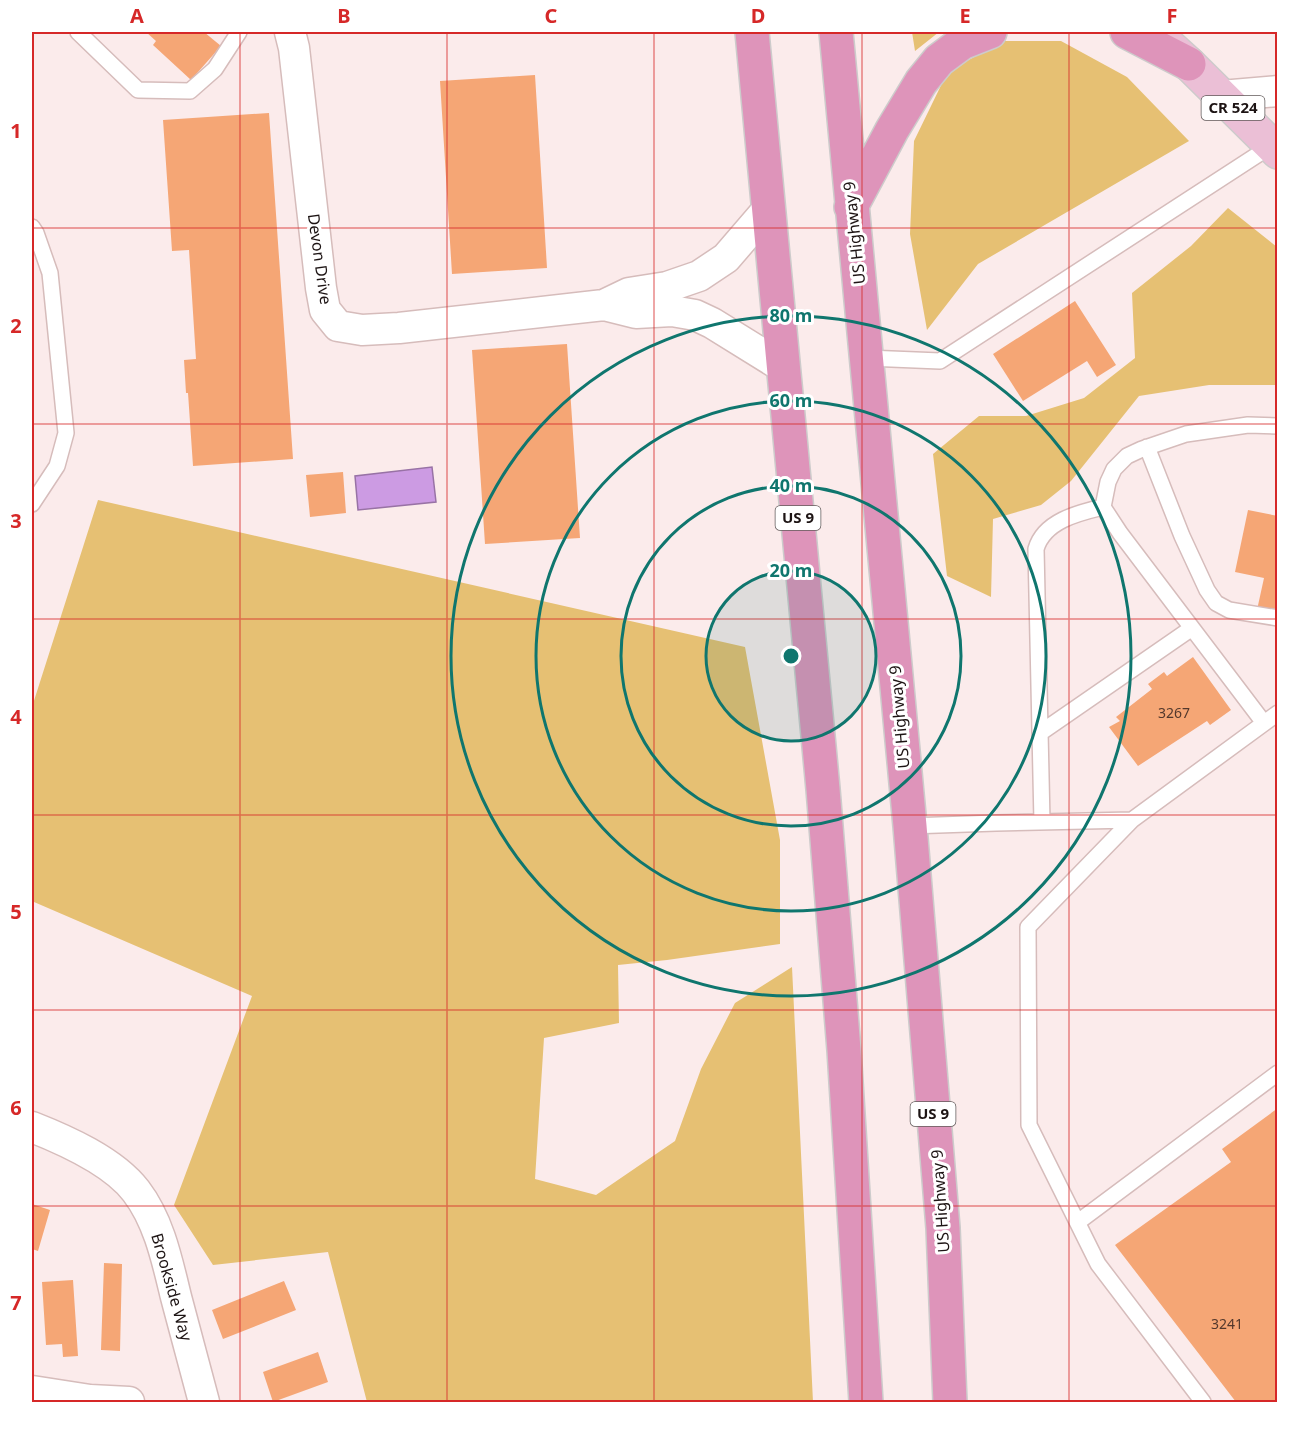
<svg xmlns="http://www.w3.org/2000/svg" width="1309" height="1434" font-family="'Noto Sans',sans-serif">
<rect width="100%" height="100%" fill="#fbebeb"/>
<!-- green -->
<path fill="#e6c073" d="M 912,32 L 939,32 L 915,51 Z
M 1004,41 L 1061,41 L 1127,77 L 1189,141 L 978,264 L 927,330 L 910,234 L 914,141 L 948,71 Z
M 1228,208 L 1277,247 L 1277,385 L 1209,385 L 1139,396 L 1071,481 L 1041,505 L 993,519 L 991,597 L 947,576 L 933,454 L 979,416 L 1026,416 L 1084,398 L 1135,358 L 1132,293 L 1191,246 Z
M 98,500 L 745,647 L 780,840 L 780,944 L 667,960 L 618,965 L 619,1023 L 544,1038 L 535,1179 L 596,1195 L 675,1141 L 701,1069 L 735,1003 L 792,967 L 813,1402 L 367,1402 L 328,1252 L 213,1265 L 174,1205 L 252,996 L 34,902 L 32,903 L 32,707 Z"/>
<!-- water -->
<path fill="#cc9be3" stroke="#9872a5" stroke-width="1.5" d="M 432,467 L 436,502 L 358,510 L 355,476 Z"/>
<!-- building -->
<path fill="#f5a675" d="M 146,32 L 204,32 L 221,46 L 191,80 L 153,45 L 156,41 Z
M 535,75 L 547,268 L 452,274 L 440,81 Z
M 269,113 L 293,459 L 193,466 L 188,393 L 186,393 L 184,360 L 196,359 L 189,250 L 172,251 L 163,120 Z
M 1075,301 L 1116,365 L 1097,377 L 1087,361 L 1023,401 L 993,354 Z
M 567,344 L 580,538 L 485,544 L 472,350 Z
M 343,472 L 346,513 L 310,517 L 306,475 Z
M 1248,510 L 1278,516 L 1278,614 L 1257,610 L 1264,578 L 1235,572 Z
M 1193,657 L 1231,710 L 1210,725 L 1207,721 L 1138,766 L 1109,727 L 1120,721 L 1116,717 L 1152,689 L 1148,684 L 1164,672 L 1167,676 Z
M 1278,1108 L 1278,1402 L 1236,1402 L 1115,1245 L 1231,1162 L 1222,1149 Z
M 32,1204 L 50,1210 L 38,1251 L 32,1249 Z
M 104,1263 L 122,1264 L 120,1351 L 101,1350 Z
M 73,1280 L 78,1356 L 63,1357 L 62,1344 L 46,1345 L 42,1282 Z
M 284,1281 L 296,1310 L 223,1339 L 212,1310 Z
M 318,1352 L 328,1382 L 273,1402 L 263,1372 Z"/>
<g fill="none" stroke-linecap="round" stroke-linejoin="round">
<!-- lane casing -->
<g stroke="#d6bcbb" stroke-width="18">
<path id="lane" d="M 78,32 L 138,90 L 190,91 L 215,69 L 239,32
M 32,227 L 36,233 L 50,273 L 66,433 L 57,466 L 32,504
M 867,358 L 940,361 L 1271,146
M 1147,447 L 1182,536 L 1207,590 L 1216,603 L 1229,610 L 1278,618
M 1103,507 L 1120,533 L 1264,723
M 1040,733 L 1192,628
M 1132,820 L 1028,927 L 1029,1125 L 1098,1264 L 1203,1402
M 1042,822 L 1036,549 C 1044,521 1078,513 1103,507 L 1108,482 L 1114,469 L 1127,456 L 1142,449 L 1186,434 L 1248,425 L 1278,426
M 910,826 L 996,823 L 1132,820 L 1278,713
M 1078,1222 L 1278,1073"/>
</g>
<!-- street casing -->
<g stroke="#d6bcbb" stroke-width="33">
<path id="street" d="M 290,32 L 294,48 L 321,288 L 325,310 L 338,326 L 362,330 L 399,328 L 604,305 L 629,293 L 667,287 L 699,276 L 726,258 L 769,208
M 1221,96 L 1278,91
M 604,305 L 636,313 L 672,311 L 695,315 L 712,323 L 783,367
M 32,1127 C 65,1140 113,1161 136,1191 C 159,1221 167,1260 176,1297 C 185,1332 195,1367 204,1402
M 32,1391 L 90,1400 L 129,1402"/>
</g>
<!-- primary casing -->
<g stroke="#cdcbcb" stroke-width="36">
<path id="primary" d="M 1167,44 L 1189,64 L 1278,152"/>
</g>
<!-- highway casing -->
<g stroke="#cdcbcb" stroke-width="36">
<path id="highway" d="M 752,32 L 823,789 L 844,1050 L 866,1402
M 836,32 L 910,826 L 943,1228 L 950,1402
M 1127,32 L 1189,64
M 851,207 L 892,130 L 921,82 L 939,60 L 962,43 L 990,32"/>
</g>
<!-- lane -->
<use href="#lane" stroke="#fff" stroke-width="15"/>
<!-- street -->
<use href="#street" stroke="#fff" stroke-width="30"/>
<!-- primary -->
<use href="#primary" stroke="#ebbfd6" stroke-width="33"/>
<!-- highway -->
<use href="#highway" stroke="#de94ba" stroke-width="33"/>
</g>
<!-- grid -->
<path fill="none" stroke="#d62828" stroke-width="1.5" stroke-opacity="0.55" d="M 240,32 L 240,1402M 447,32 L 447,1402M 654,32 L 654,1402M 862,32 L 862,1402M 1069,32 L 1069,1402M 32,228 L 1278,228M 32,424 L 1278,424M 32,619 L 1278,619M 32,815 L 1278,815M 32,1010 L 1278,1010M 32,1206 L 1278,1206"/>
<!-- distance rings -->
<circle cx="791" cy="656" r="85" fill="#0f766e" fill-opacity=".12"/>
<g fill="none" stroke="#0f766e" stroke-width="3">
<circle cx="791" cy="656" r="85"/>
<circle cx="791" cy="656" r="170"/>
<circle cx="791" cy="656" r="255"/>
<circle cx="791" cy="656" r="340"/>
</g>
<g text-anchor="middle" stroke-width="6" stroke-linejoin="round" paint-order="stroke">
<!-- number labels -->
<g font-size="14" fill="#53382c">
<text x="1174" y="718">3267</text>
<text x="1227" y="1329">3241</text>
</g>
<!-- shield labels -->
<g fill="#fff" stroke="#615a5a" stroke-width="1.5">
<rect x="1201.5" y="96" width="63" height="24" rx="4.5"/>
<rect x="775.5" y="506" width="45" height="24" rx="4.5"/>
<rect x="910.5" y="1102" width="45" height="24" rx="4.5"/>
</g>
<g font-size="15" font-weight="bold" fill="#1d1414">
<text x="1233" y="113">CR 524</text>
<text x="798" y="523">US 9</text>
<text x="933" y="1119">US 9</text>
</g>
<!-- street labels -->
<g font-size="16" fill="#1d1414" stroke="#fff">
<text transform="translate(854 233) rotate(-96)" y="6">US Highway 9</text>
<text transform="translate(320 259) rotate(82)" y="6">Devon Drive</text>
<text transform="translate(899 717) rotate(-95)" y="6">US Highway 9</text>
<text transform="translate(940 1201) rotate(-94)" y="6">US Highway 9</text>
<text transform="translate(172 1287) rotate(74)" y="6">Brookside Way</text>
</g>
</g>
<circle cx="791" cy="656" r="9" fill="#0f766e" stroke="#fff" stroke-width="3"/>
<g font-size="18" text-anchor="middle" font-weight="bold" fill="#0f766e" stroke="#fff" stroke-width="6" stroke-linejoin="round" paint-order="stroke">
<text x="791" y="322">80 m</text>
<text x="791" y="407">60 m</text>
<text x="791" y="492">40 m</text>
<text x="791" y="577">20 m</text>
</g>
<!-- border -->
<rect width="1309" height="1434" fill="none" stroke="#ffffff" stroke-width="66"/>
<rect x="33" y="33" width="1243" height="1368" fill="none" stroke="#d62828" stroke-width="2"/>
<g font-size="20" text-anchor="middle" font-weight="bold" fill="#d62828">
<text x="137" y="23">A</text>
<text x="344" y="23">B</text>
<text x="551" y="23">C</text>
<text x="758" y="23">D</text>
<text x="965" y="23">E</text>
<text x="1172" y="23">F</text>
<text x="16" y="138">1</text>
<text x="16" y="333">2</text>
<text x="16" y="528">3</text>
<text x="16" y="724">4</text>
<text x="16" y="919">5</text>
<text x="16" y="1115">6</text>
<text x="16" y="1310">7</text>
</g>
</svg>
